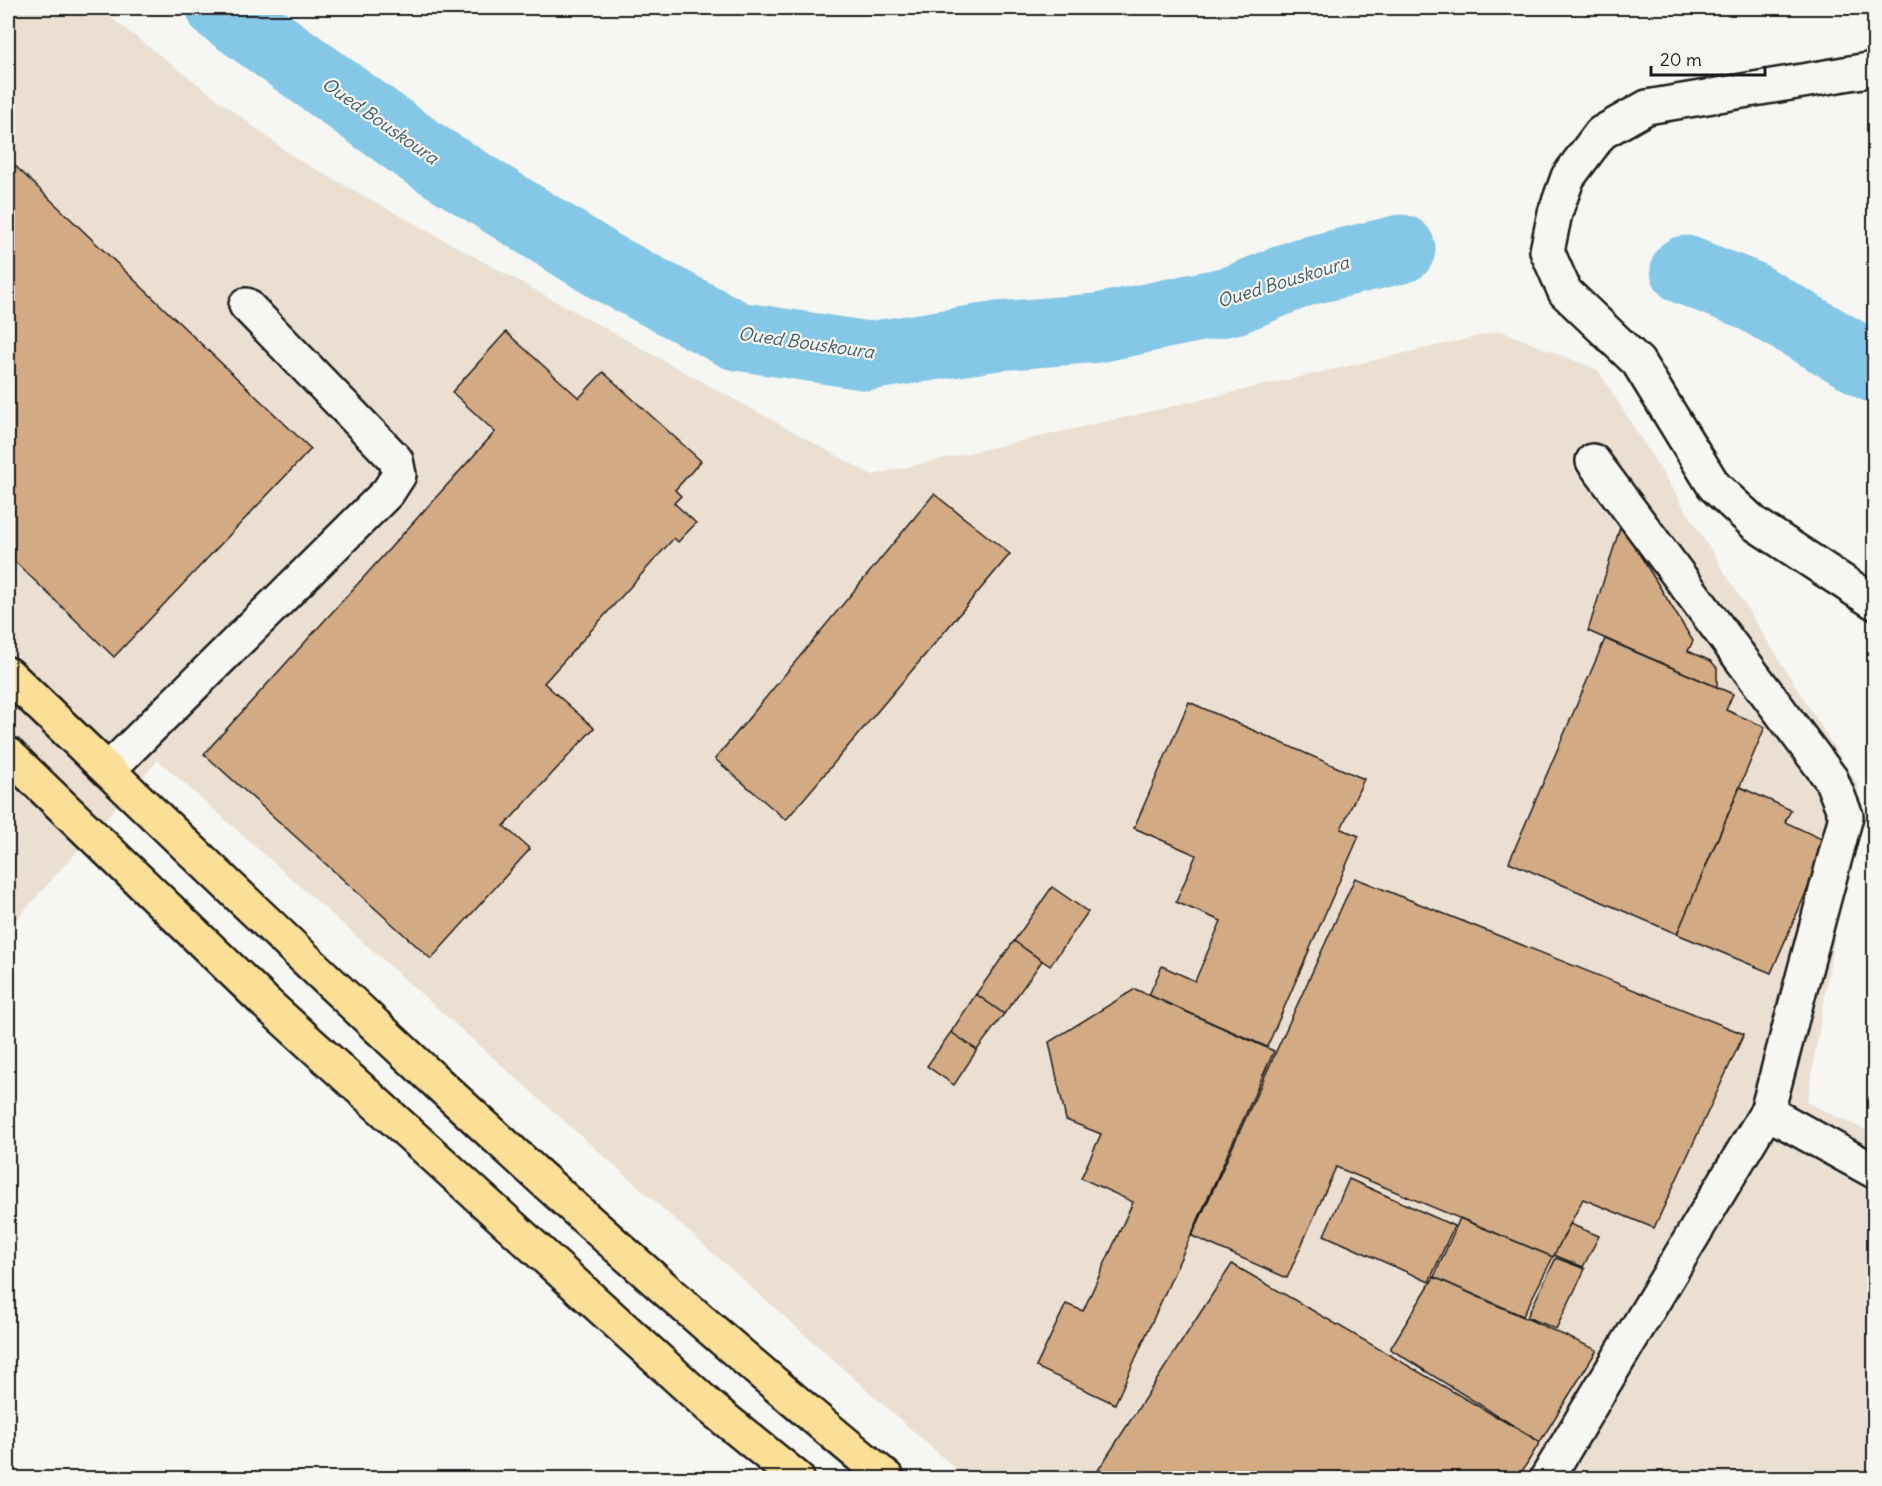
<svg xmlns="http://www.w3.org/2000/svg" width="1882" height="1486" font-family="Delius,sans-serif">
<rect width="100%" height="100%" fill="#f6f6f2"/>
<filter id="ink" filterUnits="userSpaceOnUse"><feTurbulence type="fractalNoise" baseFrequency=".0167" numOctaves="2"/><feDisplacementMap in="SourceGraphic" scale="12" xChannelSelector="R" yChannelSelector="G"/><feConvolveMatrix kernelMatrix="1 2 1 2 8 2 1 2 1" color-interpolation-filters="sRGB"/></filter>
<g filter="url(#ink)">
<!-- built -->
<path fill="#ebdfd1" d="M 8,8 L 98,8 L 295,158 L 872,475 L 1501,331 L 1598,370 L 1859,787 L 1807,1103 L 1874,1134 L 1874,1478 L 966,1478 L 158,760 L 8,929 Z"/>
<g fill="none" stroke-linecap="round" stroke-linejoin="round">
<!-- river -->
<path stroke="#85c7e6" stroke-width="69" d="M 221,8 L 424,154 L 606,267 L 737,336 L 869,356 L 997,336 L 1098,328 L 1234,300 L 1303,272 L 1401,249
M 1685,270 L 1749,295 L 1874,368"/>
</g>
<!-- building -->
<path fill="#d2aa84" stroke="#1c1c1c" stroke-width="1.5" d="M 8,159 L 311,449 L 114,657 L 8,555 Z
M 506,332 L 579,398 L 603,372 L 701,461 L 675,490 L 681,496 L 674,503 L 696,523 L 678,542 L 674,538 L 544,683 L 594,728 L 504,826 L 530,849 L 431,959 L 204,754 L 495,432 L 452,392 Z
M 934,494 L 1010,554 L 786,820 L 715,759 Z
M 1621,524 L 1693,641 L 1688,651 L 1711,661 L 1717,668 L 1717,687 L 1588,631 Z
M 1605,639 L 1733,694 L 1726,710 L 1765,727 L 1677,934 L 1509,862 Z
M 1189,702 L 1364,779 L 1341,829 L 1359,836 L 1267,1047 L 1149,995 L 1162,966 L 1195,981 L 1221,921 L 1176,902 L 1196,855 L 1134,828 Z
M 1740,787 L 1791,810 L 1785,822 L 1828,842 L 1771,973 L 1677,934 Z
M 1355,878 L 1744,1034 L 1654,1228 L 1583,1199 L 1553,1257 L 1336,1167 L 1287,1278 L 1192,1236 Z
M 1052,887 L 1088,912 L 1050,966 L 1014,941 Z
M 1014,941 L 1042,961 L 1004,1014 L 976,994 Z
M 1135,989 L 1274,1051 L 1115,1404 L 1036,1367 L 1066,1304 L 1083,1311 L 1133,1202 L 1081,1178 L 1101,1134 L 1066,1120 L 1049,1042 Z
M 976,994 L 1004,1014 L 977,1050 L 951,1032 Z
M 951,1032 L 977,1050 L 954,1085 L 927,1066 Z
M 1349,1179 L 1454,1226 L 1429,1282 L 1324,1235 Z
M 1460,1218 L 1553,1257 L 1523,1316 L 1434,1277 Z
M 1570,1224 L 1599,1236 L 1583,1267 L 1554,1255 Z
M 1556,1258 L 1585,1269 L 1556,1329 L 1527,1317 Z
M 1232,1264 L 1540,1442 L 1518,1478 L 1093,1478 Z
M 1434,1277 L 1597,1350 L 1540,1442 L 1390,1349 Z"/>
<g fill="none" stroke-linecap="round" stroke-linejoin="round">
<!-- minor casing -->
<g stroke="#1c1c1c" stroke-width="38">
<path id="minor" d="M 1874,69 L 1647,107 L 1601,133 L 1568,177 L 1555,213 L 1547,251 L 1565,292 L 1638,362 L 1714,486 L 1755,524 L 1874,602
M 1593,461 L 1831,779 L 1846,816 L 1767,1112
M 108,770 L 388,492 L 399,475 L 396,460 L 246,305
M 1547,1478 L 1767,1112 L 1874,1171"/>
</g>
<!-- major casing -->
<g stroke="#1c1c1c" stroke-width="38">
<path id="major" d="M 8,674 C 294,950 580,1226 887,1478
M 8,754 L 267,1004 L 710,1407 L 797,1478"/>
</g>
<!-- minor -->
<use href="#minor" stroke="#f6f6f2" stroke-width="33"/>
<!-- major -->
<use href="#major" stroke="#fbdf96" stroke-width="33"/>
</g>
</g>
<g text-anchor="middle" stroke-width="4.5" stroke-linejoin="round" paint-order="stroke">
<!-- water labels -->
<g font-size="18" font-style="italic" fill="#415863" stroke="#f6f6f2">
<text transform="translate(380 121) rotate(35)" y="6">Oued Bouskoura</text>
<text transform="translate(1283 282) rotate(-17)" y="6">Oued Bouskoura</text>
<text transform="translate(806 343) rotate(8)" y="6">Oued Bouskoura</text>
</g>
</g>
<!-- margin -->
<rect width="1882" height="1486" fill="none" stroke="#f6f6f2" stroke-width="30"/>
<rect x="15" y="15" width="1852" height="1456" fill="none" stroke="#1c1c1c" stroke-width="2" filter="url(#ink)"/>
<!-- scale -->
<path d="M1651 66v9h114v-9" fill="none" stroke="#1c1c1c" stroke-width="3"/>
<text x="1660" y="66" font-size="18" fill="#1c1c1c" stroke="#f6f6f2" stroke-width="4.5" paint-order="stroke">20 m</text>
</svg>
